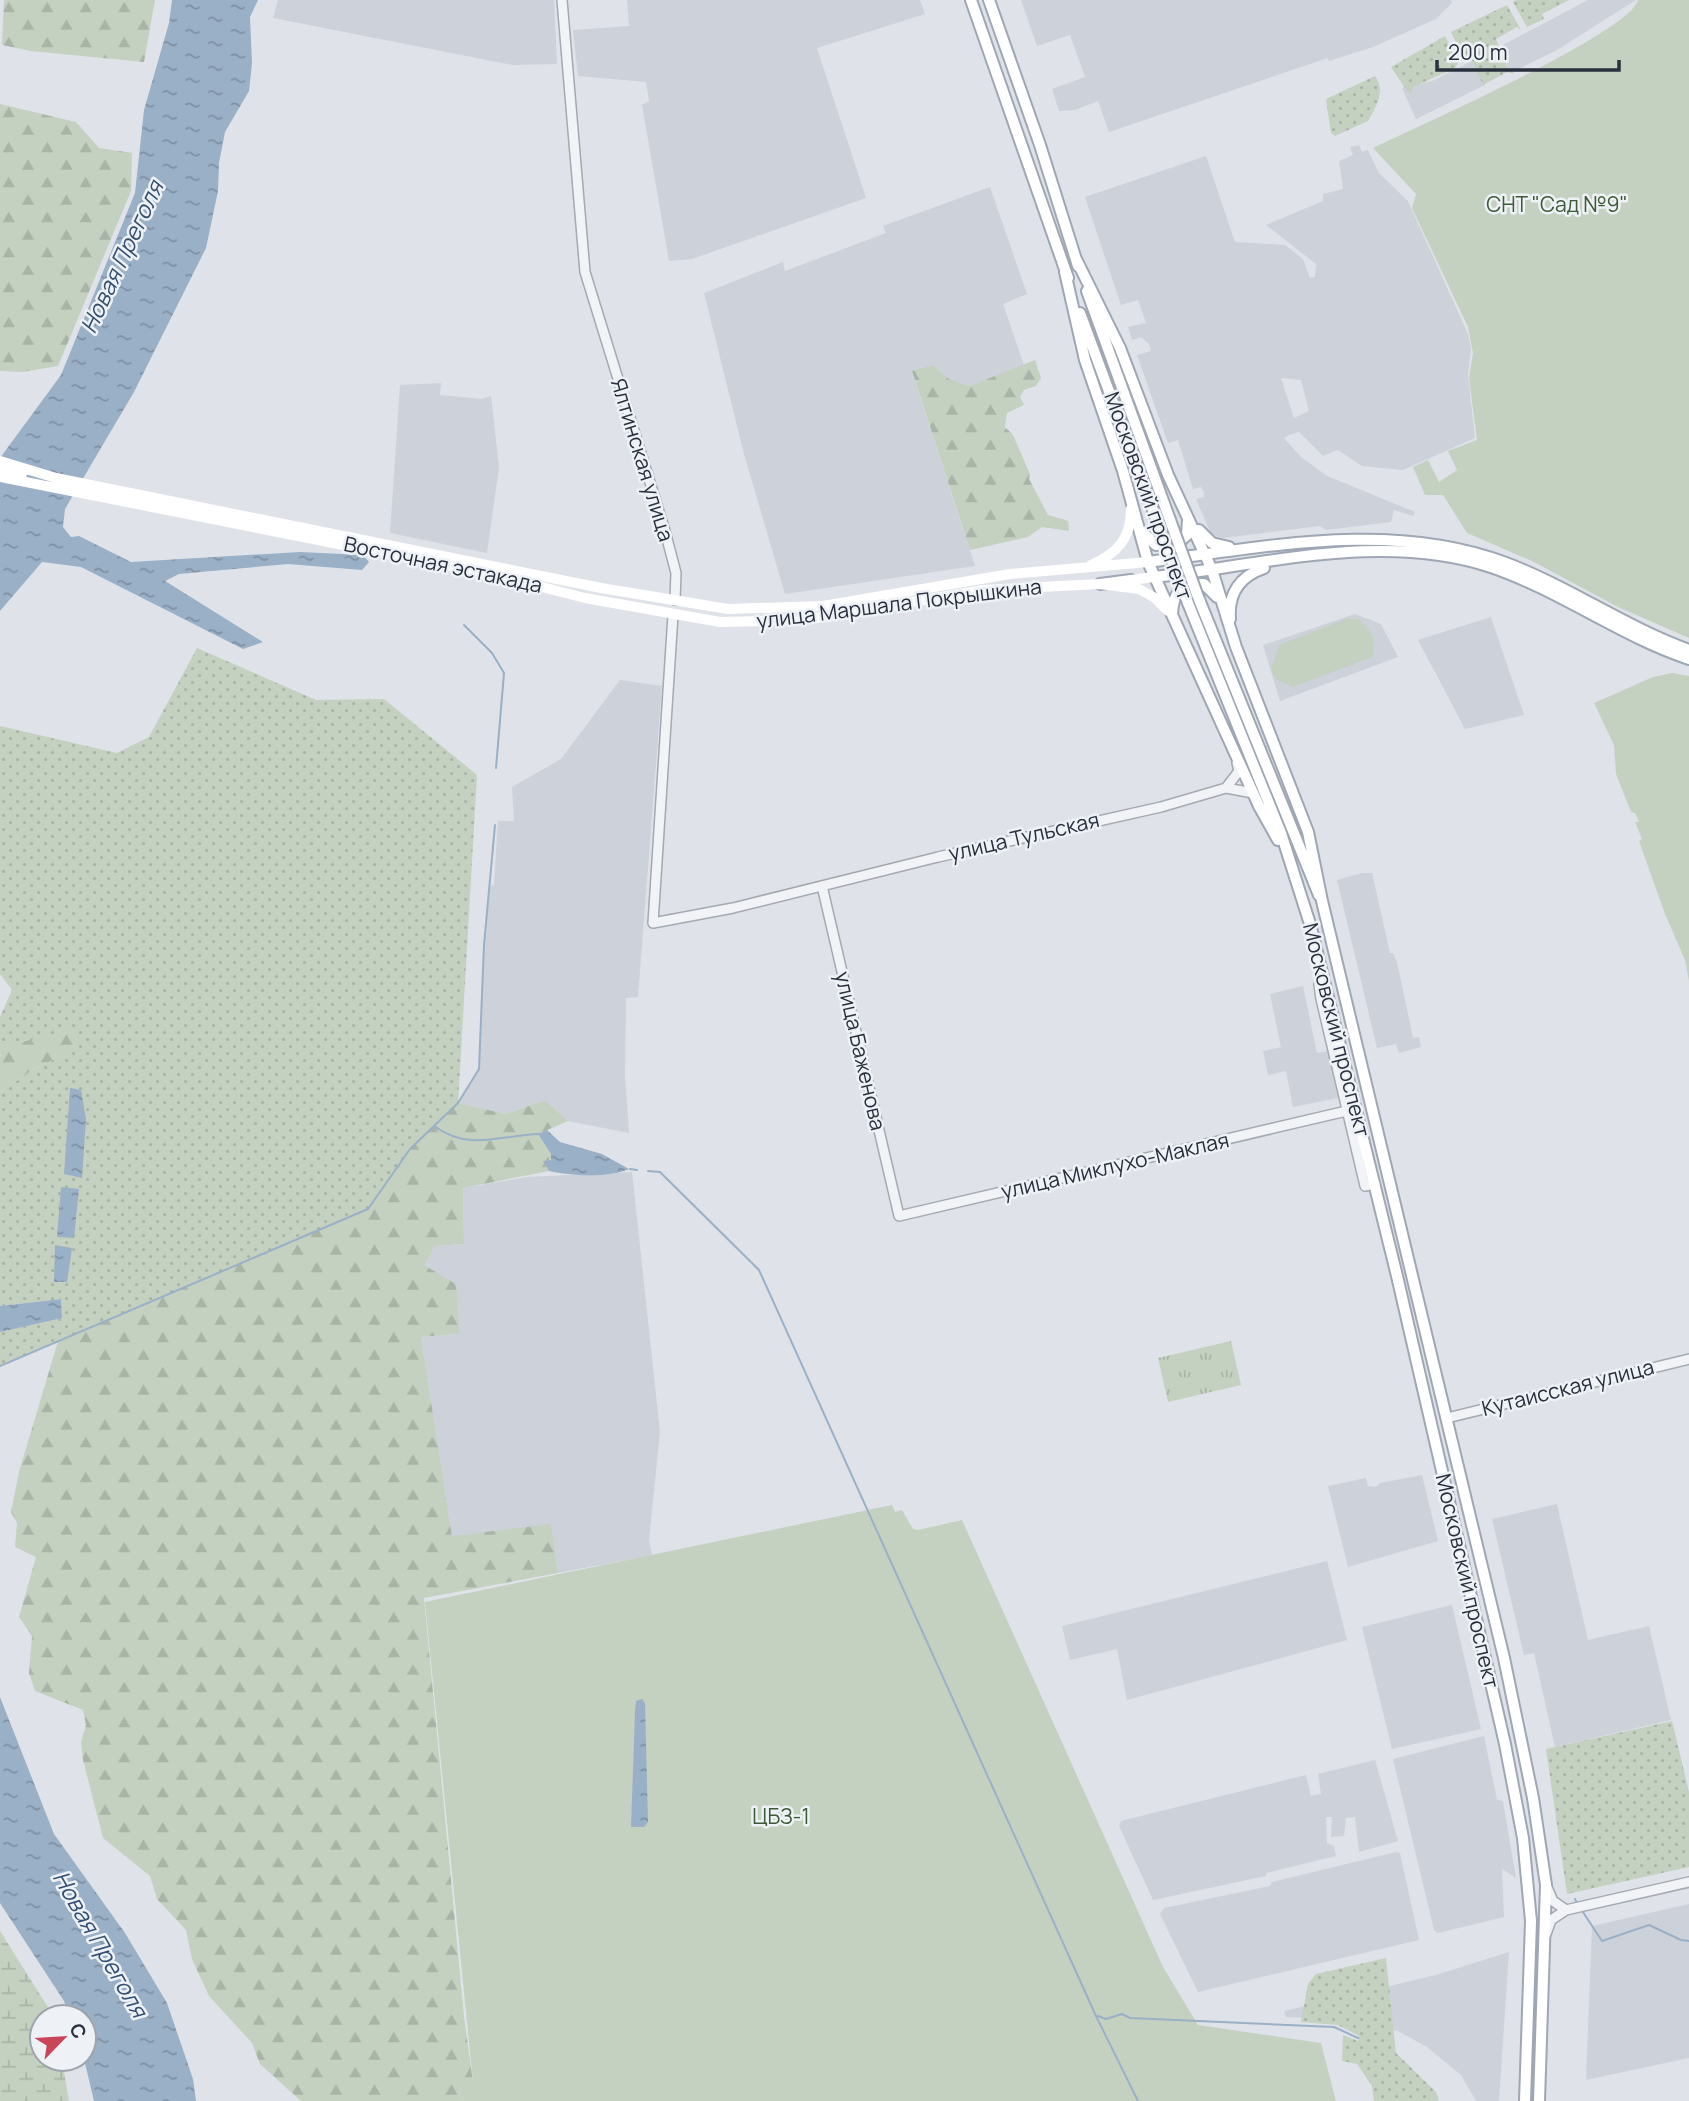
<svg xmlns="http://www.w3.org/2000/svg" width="1689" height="2101" font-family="Manrope,sans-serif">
<defs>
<pattern id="grass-dots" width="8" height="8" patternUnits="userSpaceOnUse" patternTransform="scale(1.75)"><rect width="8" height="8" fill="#c4d1c0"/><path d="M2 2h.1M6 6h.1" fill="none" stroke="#a8b4a6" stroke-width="1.8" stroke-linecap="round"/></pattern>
<pattern id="forest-firs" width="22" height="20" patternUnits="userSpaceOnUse" patternTransform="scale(1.75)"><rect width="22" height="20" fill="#c4d1c0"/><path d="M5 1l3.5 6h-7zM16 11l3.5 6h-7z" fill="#a8b4a6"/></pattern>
<pattern id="wetland-marsh" width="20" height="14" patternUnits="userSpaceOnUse" patternTransform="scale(1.75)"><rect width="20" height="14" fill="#c4d1c0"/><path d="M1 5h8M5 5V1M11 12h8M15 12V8" fill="none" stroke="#a8b4a6"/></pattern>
<pattern id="park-tufts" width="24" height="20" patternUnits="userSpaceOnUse" patternTransform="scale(1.75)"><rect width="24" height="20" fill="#c4d1c0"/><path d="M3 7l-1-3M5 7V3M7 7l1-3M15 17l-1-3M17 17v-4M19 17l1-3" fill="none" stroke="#a8b4a6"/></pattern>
<pattern id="water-ripples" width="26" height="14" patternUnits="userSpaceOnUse" patternTransform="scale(1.75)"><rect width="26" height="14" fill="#9ab0c7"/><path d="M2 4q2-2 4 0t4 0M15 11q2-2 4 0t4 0" fill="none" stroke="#7e90a3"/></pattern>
</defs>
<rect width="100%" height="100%" fill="#dfe2e8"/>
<!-- built -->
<path fill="#cdd1da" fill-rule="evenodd" d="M 278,0 L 554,0 L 557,64 L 513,65 L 273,18 Z
M 627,0 L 920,0 L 925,14 L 817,48 L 866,198 L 692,259 L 669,261 L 642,105 L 649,101 L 646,82 L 578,76 L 573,30 L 629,26 Z
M 1021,0 L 1451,0 L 1452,3 L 1436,19 L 1373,47 L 1329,61 L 1328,58 L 1109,132 L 1098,101 L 1075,110 L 1059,111 L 1052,89 L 1085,77 L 1070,35 L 1037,46 Z
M 1588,0 L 1636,0 L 1557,50 L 1510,73 L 1501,46 Z
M 1476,59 L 1485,85 L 1416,119 L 1402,88 L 1432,81 Z
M 1359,145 L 1362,152 L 1368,150 L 1379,173 L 1408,201 L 1468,334 L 1471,348 L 1468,375 L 1475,438 L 1403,470 L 1362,466 L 1338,450 L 1323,456 L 1299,432 L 1289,435 L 1284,438 L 1301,457 L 1327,476 L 1415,512 L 1413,516 L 1394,510 L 1391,522 L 1326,530 L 1320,526 L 1222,538 L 1211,534 L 1196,499 L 1204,497 L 1204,492 L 1201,487 L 1193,489 L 1178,440 L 1168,443 L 1137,355 L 1151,351 L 1149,344 L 1141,337 L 1132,340 L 1128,327 L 1146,323 L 1138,300 L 1121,305 L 1085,197 L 1206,156 L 1235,242 L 1285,245 L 1303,259 L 1310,278 L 1315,277 L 1316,264 L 1266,225 L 1323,201 L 1323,194 L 1343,189 L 1339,161 L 1353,155 L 1350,147 ZM 1281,378 L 1301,380 L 1309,411 L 1294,418 Z
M 990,187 L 1027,294 L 1003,304 L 1024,365 L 970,386 L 949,379 L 933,365 L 912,372 L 975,566 L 785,594 L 744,454 L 704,293 L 783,262 L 785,271 L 886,233 L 883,226 Z
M 441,383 L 440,395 L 482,399 L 491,396 L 499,467 L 487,553 L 390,533 L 400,385 Z
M 1355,614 L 1381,624 L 1398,657 L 1280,701 L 1263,645 Z
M 1491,617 L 1524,715 L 1465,729 L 1418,640 Z
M 620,680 L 662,686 L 638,997 L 626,998 L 625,1075 L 629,1133 L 568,1121 L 545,1100 L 506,1114 L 458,1103 L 479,1068 L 484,945 L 490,886 L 494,885 L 498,821 L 514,821 L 512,787 L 561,759 Z
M 1362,873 L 1372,873 L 1390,953 L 1393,953 L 1397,962 L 1413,1038 L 1419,1037 L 1421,1047 L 1399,1053 L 1396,1044 L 1377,1048 L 1337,880 Z
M 1303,986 L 1317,1053 L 1328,1051 L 1338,1098 L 1293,1107 L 1286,1071 L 1268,1075 L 1263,1051 L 1281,1047 L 1270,994 Z
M 632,1172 L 660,1432 L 649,1540 L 652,1555 L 558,1573 L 551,1525 L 452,1537 L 421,1337 L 459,1334 L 423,1265 L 435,1246 L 464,1244 L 463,1188 L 527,1177 Z
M 1422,1475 L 1438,1541 L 1348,1567 L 1328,1486 L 1366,1478 L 1368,1486 L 1376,1487 L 1380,1483 Z
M 1557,1504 L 1588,1640 L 1649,1626 L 1671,1720 L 1555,1747 L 1534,1653 L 1524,1655 L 1492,1519 Z
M 1327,1561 L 1347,1640 L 1127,1700 L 1117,1649 L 1070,1660 L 1062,1626 Z
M 1452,1605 L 1481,1729 L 1392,1749 L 1362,1627 Z
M 1484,1736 L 1497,1800 L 1503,1801 L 1516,1878 L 1502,1869 L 1504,1917 L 1438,1933 L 1434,1930 L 1393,1759 Z
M 1375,1760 L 1398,1841 L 1359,1852 L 1355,1817 L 1346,1818 L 1344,1836 L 1331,1837 L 1332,1817 L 1326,1817 L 1327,1843 L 1334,1846 L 1336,1856 L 1266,1873 L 1266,1876 L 1153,1900 L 1119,1826 L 1121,1821 L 1306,1775 L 1311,1796 L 1321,1794 L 1318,1774 Z
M 1396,1852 L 1400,1853 L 1419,1940 L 1198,1992 L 1160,1914 L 1164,1908 L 1270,1886 L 1272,1882 Z
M 1689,1904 L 1689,2058 L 1586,2080 L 1592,1926 Z
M 1509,1952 L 1499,2101 L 1476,2101 L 1461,2075 L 1427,2047 L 1398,2031 L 1337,2019 L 1286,2017 L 1284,2011 L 1436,1975 Z"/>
<!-- grass -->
<path fill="url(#grass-dots)" d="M 1516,0 L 1569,0 L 1542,14 L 1544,19 L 1527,27 L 1513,2 Z
M 1507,5 L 1521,30 L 1517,27 L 1496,39 L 1509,71 L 1512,70 L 1514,74 L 1507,72 L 1483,85 L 1472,60 L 1464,60 L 1451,32 Z
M 1445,36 L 1458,63 L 1455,68 L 1413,87 L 1411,93 L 1407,91 L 1391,67 Z
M 1375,76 C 1386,91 1376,107 1368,121 L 1335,136 L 1331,133 L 1326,99 Z
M 197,648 L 316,700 L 384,699 L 477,775 L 458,1103 L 410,1149 L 368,1209 L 0,1366 L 0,1332 L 62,1317 L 61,1299 L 0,1306 L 0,1092 L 34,1069 L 69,1052 C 34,1040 30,1031 0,1056 L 0,1017 L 12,990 L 0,974 L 0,726 L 117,753 L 149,737 Z
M 1672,1721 L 1689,1792 L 1689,1867 L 1567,1894 L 1546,1749 Z
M 1386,1958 L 1396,2053 L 1436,2092 L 1439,2101 L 1374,2101 L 1372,2086 L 1357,2064 L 1342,2061 L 1343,2035 L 1358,2041 L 1359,2036 L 1338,2025 L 1301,2022 L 1308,1984 L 1316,1974 Z"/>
<!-- forest -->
<path fill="url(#forest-firs)" d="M 4,0 L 155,0 L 144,62 L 31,51 L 2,45 Z
M 0,104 L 76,122 L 99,148 L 132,153 L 131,191 L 58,366 L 23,372 L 0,371 Z
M 1035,360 L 1041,378 L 1036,386 L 1024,390 L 1020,397 L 1024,405 L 1007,413 L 1005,427 L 1013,435 L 1030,474 L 1029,479 L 1048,515 L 1068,521 L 1069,531 L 1042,527 L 1028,537 L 970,550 L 912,371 L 933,365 L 949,379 L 970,386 Z
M 72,1030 L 77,1042 L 69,1052 L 34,1069 L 0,1092 L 0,1057 L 8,1045 Z
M 545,1100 L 568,1121 L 538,1134 L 551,1154 L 551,1160 L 544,1162 L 549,1171 L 463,1188 L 464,1244 L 435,1246 L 424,1265 L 456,1284 L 459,1334 L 421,1337 L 452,1536 L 551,1524 L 558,1573 L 424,1598 L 464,2016 L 473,2082 L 458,2091 L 463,2101 L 301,2101 L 260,2064 L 252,2043 L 209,1996 L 192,1959 L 186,1930 L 157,1899 L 150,1876 L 103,1838 L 83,1760 L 81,1742 L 86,1725 L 83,1710 L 35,1691 L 29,1673 L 32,1636 L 19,1617 L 36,1557 L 15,1547 L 17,1523 L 11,1512 L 19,1472 L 58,1341 L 368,1209 L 410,1149 L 458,1103 L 506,1114 Z"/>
<!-- wetland -->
<path fill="url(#wetland-marsh)" d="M 0,1931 L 54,2017 L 42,2017 L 42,2059 L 62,2059 L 69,2101 L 0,2101 Z"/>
<!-- park -->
<path fill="url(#park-tufts)" d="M 1231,1341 L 1241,1385 L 1168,1402 L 1158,1358 Z"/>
<!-- garden -->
<path fill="#c4d1c0" d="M 1638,0 L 1689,0 L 1689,638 L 1618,607 L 1532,561 L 1467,533 L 1443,495 L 1425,495 L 1413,467 L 1428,460 L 1439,482 L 1457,470 L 1448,451 L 1477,440 L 1469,378 L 1473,353 L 1468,327 L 1412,208 L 1416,194 L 1373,148 C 1414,128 1630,33 1638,0 Z
M 1346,619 L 1358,619 C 1372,631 1377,639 1372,657 L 1293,687 L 1276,679 L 1271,670 L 1279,645 Z
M 1672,673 L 1689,676 L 1689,981 L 1685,960 L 1665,914 L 1639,841 L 1642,839 L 1635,822 L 1639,822 L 1635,813 L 1631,812 L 1616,774 L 1614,745 L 1594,703 L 1653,677 Z
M 892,1505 L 895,1512 L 902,1510 L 913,1529 L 918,1530 L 962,1520 L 1163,1967 L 1198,2025 L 1321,2043 L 1336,2101 L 463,2101 L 458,2091 L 473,2082 L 425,1602 Z"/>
<!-- water -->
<path fill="url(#water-ripples)" d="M 172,0 L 258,0 L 250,17 L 252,63 L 249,91 L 225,132 L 219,163 L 218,191 L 206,248 L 134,392 L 65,509 L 63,527 L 71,537 L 79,536 L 131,562 L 300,552 L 363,555 L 369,562 L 362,570 L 288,564 L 179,574 L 165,581 L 263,642 L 243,649 L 81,567 L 42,562 L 0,611 L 0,458 L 61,375 L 135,193 L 144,110 L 169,23 Z
M 70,1088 L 81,1090 L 86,1119 L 82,1178 L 64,1174 Z
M 547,1130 L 560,1142 L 602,1154 L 629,1169 C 608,1178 572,1176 549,1171 L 543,1161 L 551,1160 L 551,1154 L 538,1134 Z
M 61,1187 L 79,1189 L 74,1238 L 57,1237 Z
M 55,1245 L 72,1248 L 67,1282 L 54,1282 Z
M 61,1299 L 62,1318 L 0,1332 L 0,1306 Z
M 0,1697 L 54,1834 L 125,1933 L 167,2003 L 193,2079 L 196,2101 L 94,2101 L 84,2059 L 84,2017 L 70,2017 L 64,2001 L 0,1903 Z
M 642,1699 L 645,1703 L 648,1822 L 644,1827 L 631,1827 L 635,1711 L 636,1701 Z"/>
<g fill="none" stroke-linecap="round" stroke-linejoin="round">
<!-- stream -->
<path stroke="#9ab0c7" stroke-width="2" d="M 464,625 L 492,653 L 504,673 L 496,768
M 434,1126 C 470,1152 500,1135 539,1134
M 630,1169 L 637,1170
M 648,1171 L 660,1172 L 759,1270 L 1096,2016 L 1138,2101
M 0,1366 L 368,1209 L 410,1149 L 458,1103 L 479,1069 L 484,945 L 495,825
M 1575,1899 L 1578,1905
M 1581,1909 L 1602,1941 L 1649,1925 L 1681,1940 L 1689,1941
M 1098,2016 L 1106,2019 L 1122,2014 L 1130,2018 L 1334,2027 L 1358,2038"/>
<!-- tertiary casing -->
<g stroke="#a4a9b2" stroke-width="12">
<path id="tertiary" d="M 562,0 L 585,272 L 665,531 L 676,573 L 675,600
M 673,615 L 653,923 L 733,908 L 938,857 L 1161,807 L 1226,788 L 1253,793
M 1226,788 L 1239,771 L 1237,763
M 822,886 L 899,1216 L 1355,1109
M 1322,975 L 1319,985 L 1321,999 L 1365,1186 L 1375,1184
M 1447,1418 L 1689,1359
M 1546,1885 L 1553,1901 L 1566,1910
M 1546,1934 L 1551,1920 L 1566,1910 L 1689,1882"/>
</g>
<!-- primary casing -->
<g stroke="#9ea7b3" stroke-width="14">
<path id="primary" d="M 971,0 L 1068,278
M 989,0 L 1040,145 L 1078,266
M 1076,259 L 1120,348 L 1168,475 L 1212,570 L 1236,647 L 1308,832 L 1322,901 L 1504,1658 L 1533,1798 L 1546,1885 L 1539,2101
M 1065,272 L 1085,360 L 1123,471 L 1148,562 L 1259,806 L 1278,840
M 1087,291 L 1170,520
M 1080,313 L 1157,521
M 1199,530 L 1212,543 L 1229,547
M 1141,531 L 1156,545 L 1179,542 L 1187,535 L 1188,519
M 1148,562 C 1266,547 1391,520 1506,563 C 1570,587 1625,627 1689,650
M 1154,577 C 1264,565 1383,531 1491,567 C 1561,591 1620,636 1689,659
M 1100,584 L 1131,580
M 1198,597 L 1319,895
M 1188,603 L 1281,833 L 1310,924 L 1397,1276 L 1505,1744 L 1523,1838 L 1531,1921 L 1525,2101
M 1172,614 C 1173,592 1182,583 1204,584 L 1217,597
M 1230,619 C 1228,594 1240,576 1264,568"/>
</g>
<!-- tertiary -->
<use href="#tertiary" stroke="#f1f3f6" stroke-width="9"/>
<!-- secondary -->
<path stroke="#fff" stroke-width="10" d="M 0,461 L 56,478 L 601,588 L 728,609 L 823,606 L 1010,574 L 1148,562
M 0,470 L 22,474
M 0,477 L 495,575 L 585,598 L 720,622 L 804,620 L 984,590 L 1100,584 L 1139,589 L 1155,598 L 1168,611
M 1091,565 C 1118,553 1131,538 1131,509
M 1131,580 L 1154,577"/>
<!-- primary -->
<use href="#primary" stroke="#fff" stroke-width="10"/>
<!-- primary-bridge casing -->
<g stroke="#9ea7b3" stroke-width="14" stroke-linecap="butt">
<path id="primary-bridge" d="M 1170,520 L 1198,597
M 1157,521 L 1188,603"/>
</g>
<!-- primary-bridge -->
<use href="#primary-bridge" stroke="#fff" stroke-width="10"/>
</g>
<g text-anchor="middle" stroke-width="5" stroke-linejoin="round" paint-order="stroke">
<!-- park labels -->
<g font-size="21" fill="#3d5a36" stroke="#eef1f5">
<text x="1557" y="212">СНТ "Сад №9"</text>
<text x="781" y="1824">ЦБЗ-1</text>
</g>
<!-- street labels -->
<g font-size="21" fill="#28303e" stroke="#eef1f5">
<text transform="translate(642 460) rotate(73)" y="7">Ялтинская улица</text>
<text transform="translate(1148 496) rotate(70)" y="7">Московский проспект</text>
<text transform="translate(443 565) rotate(12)" y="7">Восточная эстакада</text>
<text transform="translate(899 604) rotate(-7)" y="7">улица Маршала Покрышкина</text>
<text transform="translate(1024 837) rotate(-13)" y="7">улица Тульская</text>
<text transform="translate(1336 1030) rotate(76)" y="7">Московский проспект</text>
<text transform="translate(860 1051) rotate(77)" y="7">улица Баженова</text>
<text transform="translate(1115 1166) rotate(-13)" y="7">улица Миклухо-Маклая</text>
<text transform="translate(1568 1388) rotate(-14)" y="7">Кутаисская улица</text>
<text transform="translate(1467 1581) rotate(77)" y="7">Московский проспект</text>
</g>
<!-- water labels -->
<g font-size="23" font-style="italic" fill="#334f71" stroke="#eef1f5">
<text transform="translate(122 257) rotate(-65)" y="8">Новая Преголя</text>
<text transform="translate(100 1944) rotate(60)" y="8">Новая Преголя</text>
</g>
</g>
<!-- north arrow -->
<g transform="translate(63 2038) rotate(65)"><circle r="33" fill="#eef1f5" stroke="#9fa4ac" stroke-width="2"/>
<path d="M0-5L12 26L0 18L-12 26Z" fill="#cb455a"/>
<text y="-10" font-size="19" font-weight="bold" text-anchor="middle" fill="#28303e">С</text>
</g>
<!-- scale -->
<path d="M1437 60v10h182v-10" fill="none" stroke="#28303e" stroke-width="3.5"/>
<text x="1448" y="60" font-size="21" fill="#28303e" stroke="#eef1f5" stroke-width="5" paint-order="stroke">200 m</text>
</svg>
